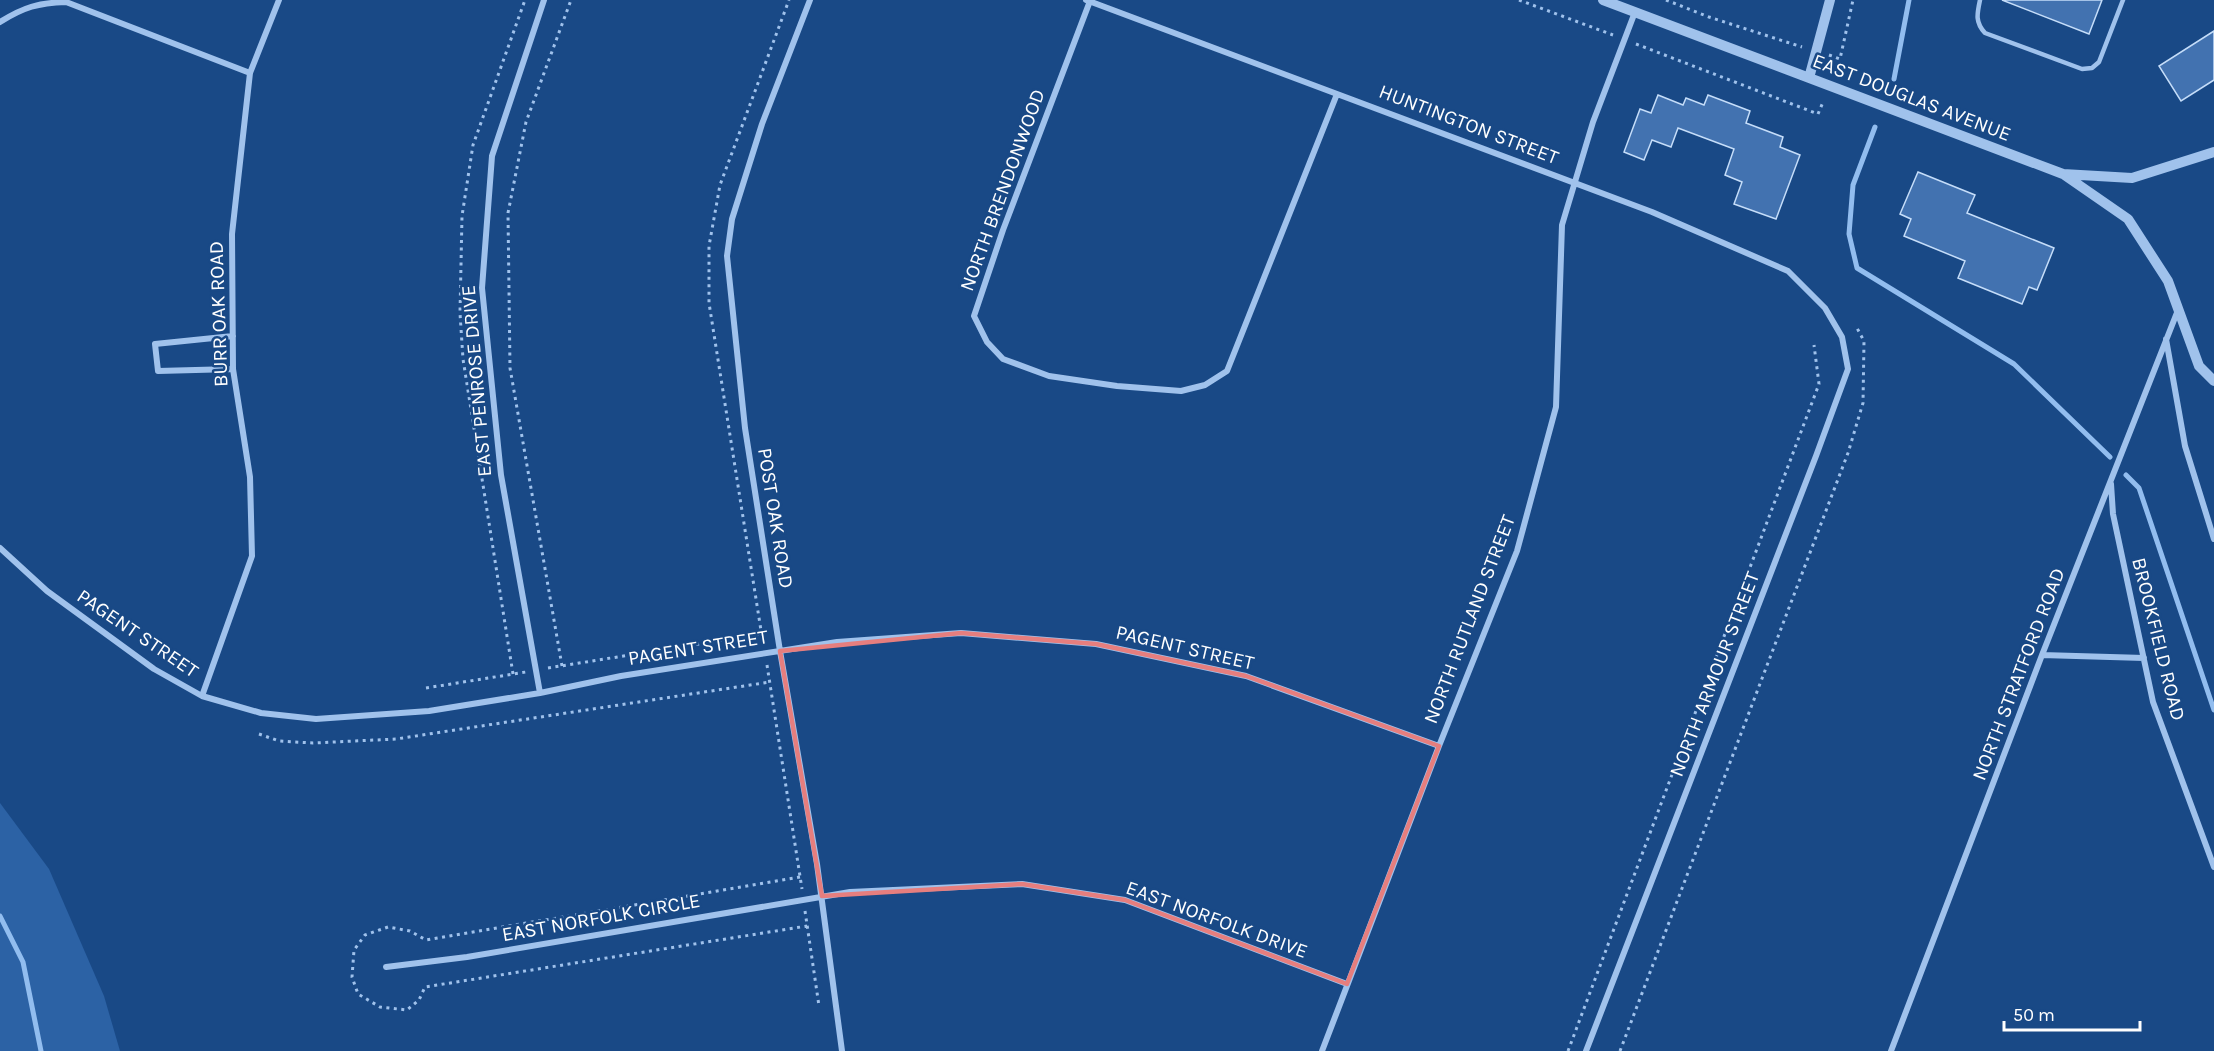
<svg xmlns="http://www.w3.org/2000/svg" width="2214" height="1051" font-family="Karla,sans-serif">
<rect width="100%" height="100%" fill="#194986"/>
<!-- green -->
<path fill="#2c62a5" d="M 0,803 L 49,869 L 104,996 L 120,1051 L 0,1051 Z"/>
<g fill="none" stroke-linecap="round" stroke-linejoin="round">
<!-- stream -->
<path stroke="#92bdef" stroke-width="5" d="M 1894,79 L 1909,0
M 1875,127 L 1853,185 L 1849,234 L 1857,268 L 2014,364 L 2110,457
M 2126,475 L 2139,488 L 2214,710
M 0,916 L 23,962 L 41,1051"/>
</g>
<!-- building -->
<path fill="#4272b0" stroke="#c5ddf9" stroke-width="1.5" d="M 2002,0 L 2102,0 L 2089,34 Z
M 2214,31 L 2214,80 L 2181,101 L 2159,66 Z
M 1658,95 L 1683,105 L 1686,98 L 1704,105 L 1708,95 L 1750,111 L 1746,123 L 1783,137 L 1780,147 L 1800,155 L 1776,219 L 1734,204 L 1742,182 L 1725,175 L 1734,149 L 1678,128 L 1671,147 L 1652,140 L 1644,160 L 1624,152 L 1640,109 L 1651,113 Z
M 1918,172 L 1975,195 L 1967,213 L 2054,248 L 2037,290 L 2029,287 L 2022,304 L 1958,278 L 1965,261 L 1904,236 L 1911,219 L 1900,214 Z"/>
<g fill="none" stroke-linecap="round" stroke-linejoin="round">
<!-- path -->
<path stroke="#a0c2ec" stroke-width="3" stroke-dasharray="3 4.5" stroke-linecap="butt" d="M 1519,0 L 1613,35
M 1666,0 L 1709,17 L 1802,47
M 1636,44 L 1818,114 L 1823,102
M 1829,55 L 1840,59 L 1853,0
M 763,643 L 709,303 L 709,246 L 720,185 L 789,0
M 767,665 L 802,889
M 562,666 L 510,368 L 508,213 L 526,122 L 571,0
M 548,668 L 762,634
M 513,674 L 463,359 L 460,313 L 462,216 L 473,145 L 525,0
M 426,688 L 526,672
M 259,734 L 279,741 L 313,743 L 396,739 L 770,682
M 800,877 L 426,940 L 410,931 L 388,927 L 365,935 L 354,950 L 352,977 L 358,994 L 380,1007 L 407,1010 L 419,1000 L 425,987 L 807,926
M 805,911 L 819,1006
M 1568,1051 L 1819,384 L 1814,345
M 1620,1051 L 1848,453 L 1863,403 L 1864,341 L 1857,328"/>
<!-- service -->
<path stroke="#a0c2ec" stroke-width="4.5" d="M 1980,0 C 1977,14 1975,22 1985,33 L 2082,69 L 2092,68 L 2099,62 L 2123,0"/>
<!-- minor -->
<path stroke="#a0c2ec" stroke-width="6" d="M 810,0 L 762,124 L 732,219 L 727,256 L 745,428 L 780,651 L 817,864 L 842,1051
M 1086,0 L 1652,212 L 1788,271 L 1825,308 L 1842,337 L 1848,369 L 1816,456 L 1586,1051
M 1090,1 L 1003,230 L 974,316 L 987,342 L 1003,359 L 1049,376 L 1117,386 L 1181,391 L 1205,385 L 1227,371 L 1337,94
M 0,22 C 24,7 38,3 66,2 L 250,73
M 233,336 L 155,344 L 158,371 L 233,369
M 2166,339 L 2185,446 L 2214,539
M 2111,484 L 2113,514 L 2153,702 L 2214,867
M 0,548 L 47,591 L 154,669 L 202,696 L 261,713 L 316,719 L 429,711 L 540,693 L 621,676 L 837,642 L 961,633 L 1096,644 L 1246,676 L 1439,746
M 2042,655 L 2144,658
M 540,693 L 501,475 L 482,288 L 492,156 L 544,0
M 202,696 L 252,556 L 250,477 L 233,369 L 232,234 L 250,73 L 279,0
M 386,967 L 467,957 L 850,892 L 1022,884 L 1125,900 L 1347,984
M 1322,1051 L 1439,746 L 1517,551 L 1556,407 L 1562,225 L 1593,122 L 1635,12
M 1891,1051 L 2042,655 L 2178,310"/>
<!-- tertiary -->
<path stroke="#a0c2ec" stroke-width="10" d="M 1603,0 L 2063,174 L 2132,178 L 2214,152
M 1809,78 L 1830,0
M 2063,174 L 2128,219 L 2168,281 L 2199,366 L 2214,381"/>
</g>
<!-- marked area -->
<path fill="none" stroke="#e67e7e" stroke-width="4.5" stroke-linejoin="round" d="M 961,633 L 1096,644 L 1246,676 L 1439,746 L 1347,984 L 1125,900 L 1022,884 L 822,896 L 780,651 Z"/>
<g text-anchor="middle" stroke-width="5" stroke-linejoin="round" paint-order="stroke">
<!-- street labels -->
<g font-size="20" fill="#fff" stroke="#194986">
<text transform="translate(1912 97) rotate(21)" y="7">EAST DOUGLAS AVENUE</text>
<text transform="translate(1469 124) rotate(21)" y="7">HUNTINGTON STREET</text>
<text transform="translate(1002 190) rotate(-70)" y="7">NORTH BRENDONWOOD</text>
<text transform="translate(218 314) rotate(-92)" y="7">BURR OAK ROAD</text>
<text transform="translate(476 381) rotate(-95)" y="7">EAST PENROSE DRIVE</text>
<text transform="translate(776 518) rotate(81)" y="7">POST OAK ROAD</text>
<text transform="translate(1469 619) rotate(-69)" y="7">NORTH RUTLAND STREET</text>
<text transform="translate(138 633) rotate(34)" y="7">PAGENT STREET</text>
<text transform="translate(2159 639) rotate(76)" y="7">BROOKFIELD ROAD</text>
<text transform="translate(698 647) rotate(-9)" y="7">PAGENT STREET</text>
<text transform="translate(1185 647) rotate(13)" y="7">PAGENT STREET</text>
<text transform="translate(1714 674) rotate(-69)" y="7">NORTH ARMOUR STREET</text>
<text transform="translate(2018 674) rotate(-69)" y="7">NORTH STRATFORD ROAD</text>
<text transform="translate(601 917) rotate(-10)" y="7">EAST NORFOLK CIRCLE</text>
<text transform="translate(1217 919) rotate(20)" y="7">EAST NORFOLK DRIVE</text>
</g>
</g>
<!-- scale -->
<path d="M2004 1021v9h136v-9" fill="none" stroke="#ffffff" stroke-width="3"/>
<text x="2013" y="1021" font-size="18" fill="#ffffff" stroke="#194986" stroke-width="4.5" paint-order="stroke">50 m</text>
</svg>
